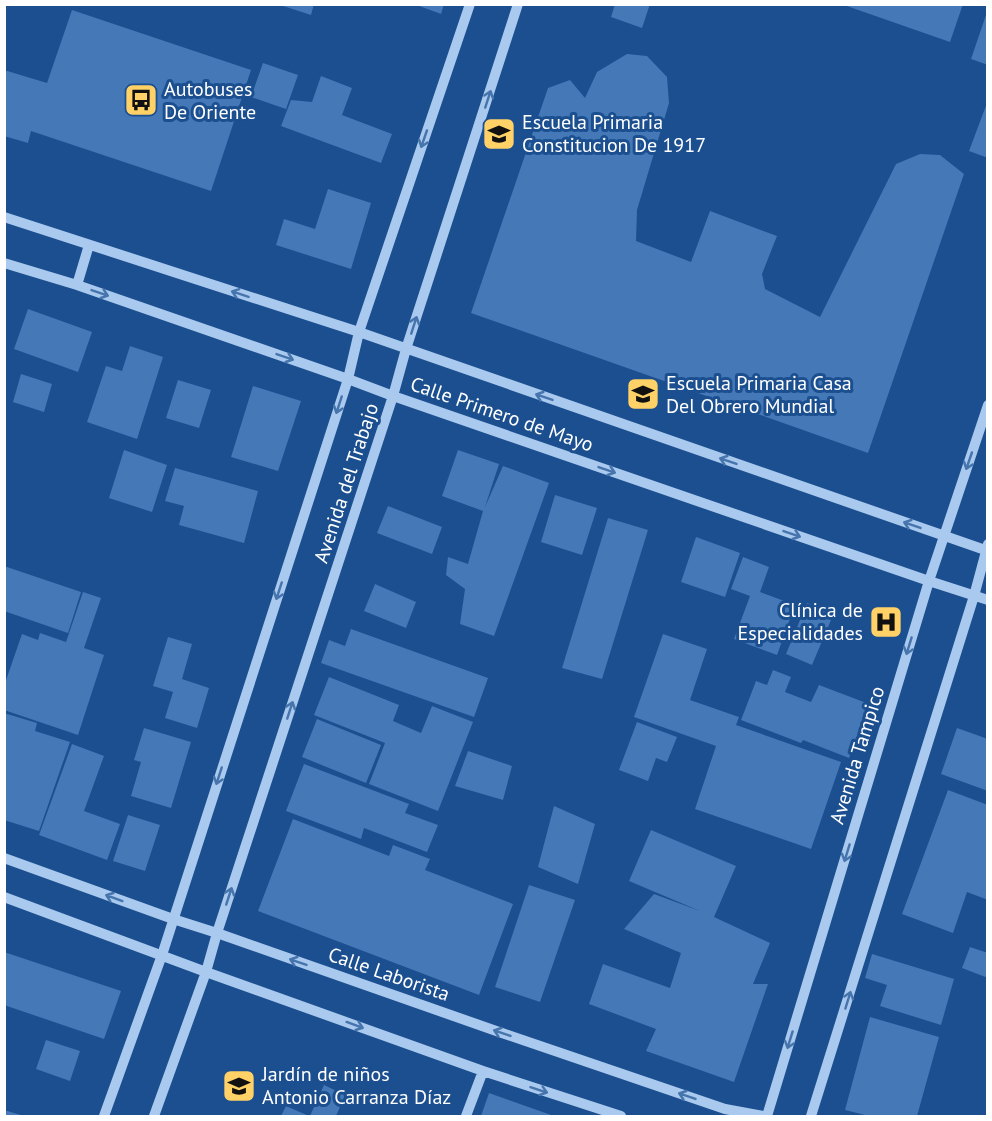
<svg xmlns="http://www.w3.org/2000/svg" width="992" height="1121" font-family="'PT Sans',sans-serif">
<rect width="100%" height="100%" fill="#1b4f8f"/>
<!-- building -->
<path fill="#4478b7" d="M 277,4 L 314,4 L 311,15 Z
M 414,4 L 444,4 L 441,14 Z
M 615,4 L 650,4 L 642,28 L 611,17 Z
M 841,4 L 963,4 L 950,42 Z
M 72,10 L 251,70 L 211,191 L 31,131 L 28,143 L 4,136 L 4,70 L 47,83 Z
M 987,12 L 988,12 L 988,65 L 971,59 Z
M 627,54 L 647,56 L 667,77 L 669,103 L 637,210 L 636,241 L 691,262 L 710,211 L 777,236 L 762,274 L 765,289 L 820,317 L 896,164 L 920,154 L 940,155 L 964,174 L 868,453 L 471,313 L 548,88 L 570,80 L 585,98 L 597,72 Z
M 263,63 L 298,75 L 286,109 L 251,97 Z
M 321,76 L 352,88 L 342,115 L 392,134 L 381,163 L 281,126 L 291,100 L 312,102 Z
M 987,103 L 988,103 L 988,158 L 969,151 Z
M 328,189 L 371,203 L 351,269 L 276,245 L 284,219 L 315,229 Z
M 28,309 L 92,332 L 78,372 L 14,349 Z
M 130,346 L 163,357 L 137,439 L 87,422 L 106,366 L 122,371 Z
M 21,374 L 52,384 L 44,412 L 13,402 Z
M 178,380 L 211,390 L 199,428 L 166,418 Z
M 253,386 L 301,401 L 278,471 L 231,457 Z
M 124,450 L 167,465 L 152,512 L 109,498 Z
M 458,450 L 499,464 L 485,507 L 503,466 L 549,483 L 494,636 L 460,624 L 465,589 L 446,575 L 448,557 L 468,564 L 483,511 L 442,496 Z
M 175,468 L 258,491 L 244,543 L 179,525 L 184,506 L 165,501 Z
M 555,495 L 597,508 L 582,555 L 541,542 Z
M 388,506 L 442,527 L 432,554 L 377,533 Z
M 608,518 L 648,530 L 602,679 L 562,668 Z
M 696,537 L 740,553 L 725,597 L 681,582 Z
M 743,557 L 769,567 L 760,592 L 795,605 L 777,655 L 734,639 L 750,596 L 731,589 Z
M 4,566 L 81,592 L 68,633 L 4,611 Z
M 375,584 L 416,602 L 406,628 L 364,611 Z
M 83,592 L 101,598 L 84,648 L 104,655 L 78,735 L 4,710 L 4,686 L 22,634 L 38,640 L 40,633 L 66,642 Z
M 807,603 L 834,613 L 812,665 L 786,654 Z
M 351,629 L 488,678 L 474,717 L 321,663 L 329,640 L 345,646 Z
M 663,634 L 707,649 L 690,700 L 739,717 L 736,725 L 841,762 L 811,849 L 695,809 L 716,746 L 634,717 Z
M 168,637 L 192,644 L 182,679 L 209,688 L 197,728 L 165,718 L 173,692 L 153,686 Z
M 773,670 L 791,677 L 785,692 L 811,702 L 819,685 L 869,704 L 849,758 L 803,740 L 801,743 L 741,720 L 756,681 L 767,685 Z
M 329,677 L 399,705 L 393,721 L 421,733 L 432,706 L 473,722 L 438,811 L 369,784 L 385,743 L 314,715 Z
M 4,713 L 37,723 L 35,731 L 70,742 L 39,831 L 4,820 Z
M 317,719 L 381,745 L 366,783 L 302,757 Z
M 637,722 L 677,737 L 667,762 L 656,758 L 648,781 L 619,770 Z
M 144,728 L 191,742 L 171,808 L 131,796 L 141,762 L 134,760 Z
M 957,728 L 988,739 L 988,791 L 941,774 Z
M 72,744 L 104,756 L 84,811 L 120,824 L 107,860 L 39,835 Z
M 468,751 L 512,766 L 503,800 L 455,786 Z
M 304,764 L 409,804 L 405,813 L 438,825 L 427,852 L 364,828 L 361,839 L 286,811 Z
M 948,790 L 988,805 L 988,900 L 967,892 L 953,933 L 902,914 Z
M 554,806 L 595,824 L 578,884 L 538,867 Z
M 128,815 L 160,825 L 145,871 L 113,861 Z
M 293,819 L 389,856 L 393,845 L 430,859 L 425,870 L 513,904 L 479,995 L 258,911 Z
M 651,830 L 736,866 L 714,917 L 770,943 L 753,984 L 768,984 L 734,1082 L 646,1051 L 656,1029 L 589,1004 L 603,964 L 670,988 L 681,953 L 624,929 L 654,894 L 700,911 L 629,881 Z
M 529,885 L 575,900 L 540,1002 L 495,987 Z
M 970,947 L 988,953 L 988,978 L 962,968 Z
M 4,952 L 121,991 L 104,1039 L 4,1005 Z
M 872,954 L 954,979 L 941,1025 L 880,1006 L 887,985 L 865,978 Z
M 870,1017 L 939,1037 L 917,1116 L 869,1116 L 845,1110 Z
M 46,1040 L 80,1051 L 70,1081 L 36,1069 Z
M 324,1085 L 345,1095 L 336,1116 L 310,1116 Z
M 489,1093 L 554,1116 L 481,1116 Z
M 286,1106 L 309,1116 L 281,1116 Z
M 4,1110 L 24,1116 L 4,1116 Z"/>
<g fill="none" stroke-linecap="round" stroke-linejoin="round">
<!-- minor -->
<path stroke="#a9c9ee" stroke-width="10" d="M 4,217 L 359,332 L 988,551
M 4,263 L 77,285 L 348,379 L 393,396 L 929,581 L 988,600
M 77,285 L 89,245
M 4,858 L 173,919 L 217,933 L 502,1033 L 725,1109 L 763,1116
M 4,897 L 206,972 L 483,1071 L 621,1116
M 104,1116 L 162,955 L 348,379 L 359,332 L 470,4
M 154,1116 L 206,972 L 217,933 L 393,396 L 406,349 L 518,4
M 466,1116 L 483,1071
M 767,1116 L 929,581 L 988,405
M 811,1116 L 974,596 L 988,544"/>
</g>
<!-- one-way arrows -->
<defs><path id="oneway-shaft" d="M-6 0H5M1.5-3L5.5 0L1.5 3" fill="none" stroke-width="1.6" stroke-linecap="round" stroke-linejoin="round" transform="scale(1.5)"/></defs>
<g stroke="#4674ac">
<use href="#oneway-shaft" transform="translate(488 99) rotate(-72)"/>
<use href="#oneway-shaft" transform="translate(424 139) rotate(109)"/>
<use href="#oneway-shaft" transform="translate(100 293) rotate(19)"/>
<use href="#oneway-shaft" transform="translate(240 294) rotate(-162)"/>
<use href="#oneway-shaft" transform="translate(414 325) rotate(-72)"/>
<use href="#oneway-shaft" transform="translate(285 357) rotate(19)"/>
<use href="#oneway-shaft" transform="translate(544 397) rotate(-161)"/>
<use href="#oneway-shaft" transform="translate(339 405) rotate(108)"/>
<use href="#oneway-shaft" transform="translate(728 461) rotate(-161)"/>
<use href="#oneway-shaft" transform="translate(969 461) rotate(109)"/>
<use href="#oneway-shaft" transform="translate(607 470) rotate(19)"/>
<use href="#oneway-shaft" transform="translate(912 525) rotate(-161)"/>
<use href="#oneway-shaft" transform="translate(792 534) rotate(19)"/>
<use href="#oneway-shaft" transform="translate(279 591) rotate(108)"/>
<use href="#oneway-shaft" transform="translate(909 646) rotate(107)"/>
<use href="#oneway-shaft" transform="translate(290 710) rotate(-72)"/>
<use href="#oneway-shaft" transform="translate(219 776) rotate(108)"/>
<use href="#oneway-shaft" transform="translate(847 853) rotate(107)"/>
<use href="#oneway-shaft" transform="translate(229 896) rotate(-72)"/>
<use href="#oneway-shaft" transform="translate(114 898) rotate(-160)"/>
<use href="#oneway-shaft" transform="translate(298 962) rotate(-161)"/>
<use href="#oneway-shaft" transform="translate(848 1000) rotate(-73)"/>
<use href="#oneway-shaft" transform="translate(355 1025) rotate(20)"/>
<use href="#oneway-shaft" transform="translate(502 1033) rotate(-161)"/>
<use href="#oneway-shaft" transform="translate(790 1040) rotate(107)"/>
<use href="#oneway-shaft" transform="translate(539 1090) rotate(18)"/>
<use href="#oneway-shaft" transform="translate(687 1096) rotate(-161)"/>
</g>
<!-- icons -->
<defs>
<g id="bus-square" transform="scale(1.725)"><rect x="-9" y="-9" width="18" height="18" rx="4" fill="#ffd166" stroke="#1b4f8f"/><path d="M-5-6H5V4H4V6H2V4H-2V6H-4V4H-5ZM-3.5-4V0h7V-4ZM-3.5 1.2v1.5H-2V1.2ZM2 1.2v1.5H3.5V1.2Z" fill="#111"/></g>
<g id="school-square" transform="scale(1.725)"><rect x="-9" y="-9" width="18" height="18" rx="4" fill="#ffd166" stroke="#1b4f8f"/><path d="M0-5L7-2L0 1L-7-2ZM-4 1L0 2.5L4 1V4Q0 6-4 4Z" fill="#111"/></g>
<g id="hospital-square" transform="scale(1.725)"><rect x="-9" y="-9" width="18" height="18" rx="4" fill="#ffd166" stroke="#1b4f8f"/><path d="M-5-5h3v3.5h4V-5h3V5h-3V1.5h-4V5h-3Z" fill="#111"/></g>
</defs>
<g fill-rule="evenodd">
<use href="#bus-square" x="141" y="100"/>
<use href="#school-square" x="499" y="134"/>
<use href="#school-square" x="643" y="394"/>
<use href="#hospital-square" x="886" y="622"/>
<use href="#school-square" x="239" y="1086"/>
</g>
<g text-anchor="middle" stroke-width="6" stroke-linejoin="round" paint-order="stroke">
<!-- poi labels -->
<g font-size="20" fill="#fff" stroke="#1b4f8f" text-anchor="start">
<text x="164" y="96">Autobuses<tspan x="164" dy="23">De Oriente</tspan></text>
<text x="522" y="129">Escuela Primaria<tspan x="522" dy="23">Constitucion De 1917</tspan></text>
<text x="666" y="390">Escuela Primaria Casa<tspan x="666" dy="23">Del Obrero Mundial</tspan></text>
<text x="863" y="617" text-anchor="end">Clínica de<tspan x="863" dy="23">Especialidades</tspan></text>
<text x="262" y="1081">Jardín de niños<tspan x="262" dy="23">Antonio Carranza Díaz</tspan></text>
</g>
<!-- street labels -->
<g font-size="20" fill="#fff" stroke="#1b4f8f">
<text transform="translate(502 414) rotate(19)" y="7">Calle Primero de Mayo</text>
<text transform="translate(346 483) rotate(-72)" y="7">Avenida del Trabajo</text>
<text transform="translate(857 755) rotate(-73)" y="7">Avenida Tampico</text>
<text transform="translate(389 974) rotate(19)" y="7">Calle Laborista</text>
</g>
</g>
<!-- border -->
<rect width="992" height="1121" fill="none" stroke="#ffffff" stroke-width="12"/>
</svg>
